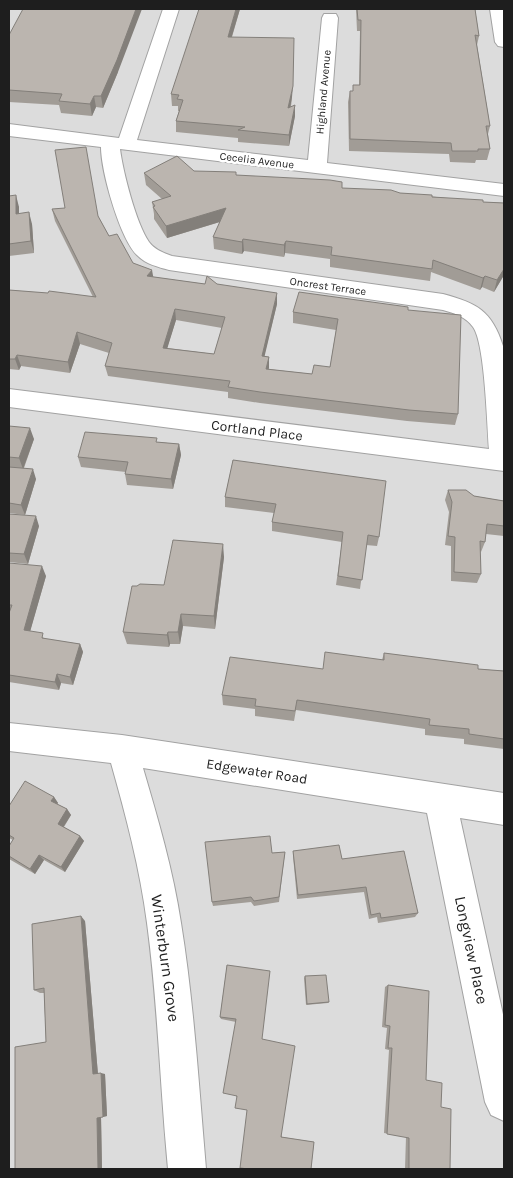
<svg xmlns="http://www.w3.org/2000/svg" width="513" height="1178" font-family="Karla,sans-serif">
<rect width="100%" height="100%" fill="#eeece6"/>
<!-- residential -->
<path fill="#dcdcdc" d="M 9,9 L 504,9 L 504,1169 L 9,1169 Z"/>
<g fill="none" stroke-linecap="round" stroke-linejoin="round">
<!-- minor casing -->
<g stroke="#a2a2a2" stroke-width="2">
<path id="minor" d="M 163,9 L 179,9 L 137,140 L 308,160 L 322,18 L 324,14 L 336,14 L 338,18 L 327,163 L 504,184 L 504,196 L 120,149 C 123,172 136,223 149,242 C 154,249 163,253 172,256 L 443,294 C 477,303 492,311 503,346 L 504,471 L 9,407 L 9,389 L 489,449 C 487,425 485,343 473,327 C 466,317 454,313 443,310 L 169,270 C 158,267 146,264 138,256 C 120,240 101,171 101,147 L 9,136 L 9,124 L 119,138 Z
M 490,9 L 504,9 L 504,47 L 498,46 L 495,42 Z
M 9,723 L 122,735 L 504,793 L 504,825 L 460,818 L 504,1019 L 504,1121 L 491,1115 L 485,1102 L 427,813 L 143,768 C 158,819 173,870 181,923 C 194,1004 199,1087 206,1169 L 168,1169 C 160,1087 158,1004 147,923 C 140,869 126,816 111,763 L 9,751 Z"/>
</g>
<!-- minor -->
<use href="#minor" fill="#fff" fill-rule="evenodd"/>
</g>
<!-- wall -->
<path fill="#a19c96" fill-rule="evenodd" d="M 240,9 L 232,37 L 292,97 L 291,107 L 295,116 L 289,146 L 238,142 L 238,138 L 176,132 L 176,121 L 179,111 L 178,111 L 178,106 L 172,106 L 171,94 Z
M 356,9 L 475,9 L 479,36 L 477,45 L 490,126 L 488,134 L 490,149 L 487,160 L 476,160 L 475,163 L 450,162 L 449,154 L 349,151 L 348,102 L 350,91 L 353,91 L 353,85 L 359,85 L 360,31 L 357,31 Z
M 9,35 L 118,72 L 103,108 L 96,107 L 92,116 L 61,113 L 59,105 L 9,102 Z
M 194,171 L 236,175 L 342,188 L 400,193 L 483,202 L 504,203 L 504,275 L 494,292 L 482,287 L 480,290 L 431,272 L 430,281 L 330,267 L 330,259 L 285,253 L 284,257 L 244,251 L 242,254 L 214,249 L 213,237 L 220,222 L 167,238 L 154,219 L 154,214 L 152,202 L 162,199 L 146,185 L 144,173 Z
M 9,196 L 19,207 L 19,214 L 32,224 L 34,253 L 9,256 Z
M 52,209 L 98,216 L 109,236 L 133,263 L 153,277 L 205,284 L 217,284 L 277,304 L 264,356 L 269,357 L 268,369 L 312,374 L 330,367 L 336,330 L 293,323 L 293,312 L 408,310 L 458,414 L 455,425 L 407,421 L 260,403 L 228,398 L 228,392 L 108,376 L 105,366 L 109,353 L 80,344 L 70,373 L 21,366 L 19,370 L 9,369 L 9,290 L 93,297 L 55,221 ZM 176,320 L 222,328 L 214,354 L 167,348 Z
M 9,426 L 34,439 L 24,468 L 36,479 L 25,515 L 9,513 Z
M 157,442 L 179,444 L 181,455 L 173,489 L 127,485 L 125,474 L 126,472 L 81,467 L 78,457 Z
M 233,460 L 379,537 L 377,546 L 366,545 L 360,589 L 336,585 L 342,542 L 272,531 L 272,522 L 274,513 L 225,507 L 225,497 Z
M 448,490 L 474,496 L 504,501 L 504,536 L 486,534 L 485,542 L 481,552 L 480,551 L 481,574 L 477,583 L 451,581 L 451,546 L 445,545 L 449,512 L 445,500 Z
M 9,514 L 39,526 L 28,564 L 9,562 Z
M 224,557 L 215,629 L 183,626 L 180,644 L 170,644 L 169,647 L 127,644 L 123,632 L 137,586 L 164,585 Z
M 9,563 L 46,576 L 30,631 L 46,639 L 80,644 L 83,652 L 73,685 L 61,683 L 59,690 L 9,682 Z
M 384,653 L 478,669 L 504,671 L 504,749 L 464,744 L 464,739 L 425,735 L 425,729 L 296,710 L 294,721 L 255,716 L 255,709 L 223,705 L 222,695 L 323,669 L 382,660 Z
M 54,797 L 58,803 L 57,804 L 67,809 L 71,815 L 64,827 L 80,836 L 84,841 L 65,872 L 44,860 L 35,874 L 9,859 L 9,846 L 13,840 L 9,838 L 9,806 Z
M 293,851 L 342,859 L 418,913 L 415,917 L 378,923 L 377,917 L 369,919 L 364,892 L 297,899 L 293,856 Z
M 285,852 L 279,902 L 254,906 L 251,902 L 213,906 L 212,902 L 272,853 Z
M 85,921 L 98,1074 L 105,1074 L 107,1116 L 101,1117 L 102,1169 L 15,1169 L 46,1042 L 44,993 L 40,993 L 34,990 Z
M 227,965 L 282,1137 L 314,1142 L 311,1169 L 247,1110 L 236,1096 L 236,1022 L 221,1019 L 220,1017 Z
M 305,976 L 329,1002 L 328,1003 L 306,1005 L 304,978 Z
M 388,985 L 426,1080 L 441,1107 L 450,1169 L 405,1169 L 406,1137 L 384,1133 L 389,1050 L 385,1049 L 387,1028 L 382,1027 L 385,987 Z"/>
<!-- shaded-wall -->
<path fill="#837f7a" d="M 136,9 L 142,9 L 118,72 L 103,108 L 101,96 Z
M 236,9 L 240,9 L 228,49 L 228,37 Z
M 293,86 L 292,97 L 288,119 L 288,108 Z
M 94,96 L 96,107 L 92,116 L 90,104 Z
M 295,105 L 295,116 L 289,146 L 289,135 Z
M 16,195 L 19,207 L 19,226 L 16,214 Z
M 226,208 L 226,220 L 167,238 L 166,226 Z
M 29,212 L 32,224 L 34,253 L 31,241 Z
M 243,239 L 244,251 L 242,254 L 242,242 Z
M 286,241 L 285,253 L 284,257 L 284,245 Z
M 504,269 L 504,275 L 494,292 L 497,280 Z
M 152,270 L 154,281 L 147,276 Z
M 485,276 L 482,287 L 480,290 L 483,278 Z
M 277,293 L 277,304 L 262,367 L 262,356 Z
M 175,309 L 176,320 L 164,359 L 163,348 Z
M 77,332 L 80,344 L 70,373 L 68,362 Z
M 17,355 L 21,366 L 19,370 L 15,359 Z
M 269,357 L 269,368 L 266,380 L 266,369 Z
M 30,428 L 34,439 L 23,469 L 19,458 Z
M 179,444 L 181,455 L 173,489 L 171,479 Z
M 33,469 L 36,479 L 25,515 L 21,505 Z
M 36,516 L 39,526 L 28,564 L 24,554 Z
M 223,544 L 224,557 L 215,629 L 214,616 Z
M 42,566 L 46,576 L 28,639 L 24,630 Z
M 181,614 L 183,626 L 180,644 L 178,632 Z
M 168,632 L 170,644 L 169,647 L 167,635 Z
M 80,644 L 83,652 L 73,685 L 70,677 Z
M 57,674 L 61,683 L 59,690 L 55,682 Z
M 54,797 L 58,803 L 55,807 L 51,801 Z
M 67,809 L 71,815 L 62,829 L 58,824 Z
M 80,836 L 84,841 L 65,872 L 61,867 Z
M 39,855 L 44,860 L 35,874 L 30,869 Z
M 81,916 L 85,921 L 98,1075 L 93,1074 Z
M 101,1073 L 105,1074 L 107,1116 L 103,1117 Z
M 101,1117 L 102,1169 L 98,1169 L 97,1118 Z"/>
<!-- building -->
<path fill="#bbb5af" stroke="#837f7a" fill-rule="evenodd" d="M 23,9 L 136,9 L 117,60 L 101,96 L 94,96 L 90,104 L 59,101 L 62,94 L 9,90 L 9,35 Z
M 199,9 L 236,9 L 228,37 L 294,38 L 293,86 L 288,108 L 295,105 L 289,135 L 238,130 L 245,127 L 176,121 L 183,100 L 177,99 L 179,95 L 171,94 Z
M 357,9 L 475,9 L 479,36 L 475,35 L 490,126 L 486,126 L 490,149 L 478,149 L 478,151 L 452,151 L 451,143 L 350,139 L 350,91 L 353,91 L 353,85 L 360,85 L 361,20 L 358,20 Z
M 86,147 L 98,216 L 109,236 L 117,234 L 133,263 L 152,270 L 147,276 L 205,284 L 207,276 L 217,284 L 277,293 L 262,356 L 269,357 L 266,369 L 312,374 L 314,365 L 330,367 L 338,319 L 293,312 L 299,292 L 408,307 L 408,310 L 461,315 L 458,414 L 409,410 L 260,392 L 228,387 L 230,381 L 105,366 L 112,343 L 77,332 L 68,362 L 17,355 L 15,359 L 9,359 L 9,290 L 48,293 L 49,291 L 96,297 L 52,209 L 65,208 L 55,150 ZM 175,309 L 225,317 L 214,354 L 163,348 Z
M 177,156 L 194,171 L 236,172 L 236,175 L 330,180 L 342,182 L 342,188 L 391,190 L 400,193 L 432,195 L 432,197 L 483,200 L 483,202 L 504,203 L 504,269 L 497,280 L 485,276 L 483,278 L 433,260 L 432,269 L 331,255 L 332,247 L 286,241 L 284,245 L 243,239 L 242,242 L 213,237 L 226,208 L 166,226 L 153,207 L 155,206 L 152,202 L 171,196 L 144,173 Z
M 16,195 L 16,214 L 29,212 L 31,241 L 9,244 L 9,196 Z
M 9,426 L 30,428 L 19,458 L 9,457 Z
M 85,432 L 157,438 L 156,442 L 179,444 L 171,479 L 125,474 L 128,462 L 78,457 Z
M 233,460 L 386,481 L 379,537 L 368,535 L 362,580 L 338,576 L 343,532 L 272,522 L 276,504 L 225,497 Z
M 9,467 L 33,469 L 21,505 L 9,503 Z
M 448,490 L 466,490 L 474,496 L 504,501 L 504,526 L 487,524 L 485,542 L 480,541 L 481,574 L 454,572 L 455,537 L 448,536 L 452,502 Z
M 9,514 L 36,516 L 24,554 L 9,553 Z
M 173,540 L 223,544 L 214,616 L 181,614 L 178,632 L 168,632 L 167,635 L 123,632 L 132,586 L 137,586 L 140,584 L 164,585 Z
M 9,563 L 42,566 L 24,630 L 43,633 L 42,638 L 80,644 L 70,677 L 57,674 L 55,682 L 9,675 L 9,613 L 12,605 L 9,605 Z
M 325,652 L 384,660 L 384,653 L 478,665 L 478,669 L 504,671 L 504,739 L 469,734 L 469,729 L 429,725 L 430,719 L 297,700 L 295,711 L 255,706 L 256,699 L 222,695 L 230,657 L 323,669 Z
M 25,781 L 54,797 L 51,801 L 67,809 L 58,824 L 80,836 L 61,867 L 39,855 L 30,869 L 9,856 L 9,846 L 14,838 L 9,835 L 9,806 Z
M 270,836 L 272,853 L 285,852 L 279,897 L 254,901 L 251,897 L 212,902 L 205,842 Z
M 339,845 L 342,859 L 404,851 L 418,913 L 381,918 L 380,913 L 371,915 L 366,887 L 298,895 L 293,851 Z
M 81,916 L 93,1074 L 101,1073 L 103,1117 L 97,1118 L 98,1169 L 15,1169 L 15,1047 L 46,1042 L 44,988 L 34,990 L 32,924 Z
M 227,965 L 270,971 L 262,1039 L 295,1046 L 281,1137 L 314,1142 L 311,1169 L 249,1169 L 240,1168 L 247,1110 L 235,1108 L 237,1096 L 223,1093 L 236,1019 L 220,1017 Z
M 326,975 L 329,1002 L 307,1004 L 305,976 Z
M 388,985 L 429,991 L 426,1080 L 442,1083 L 441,1107 L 451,1109 L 450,1169 L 409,1169 L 409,1138 L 387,1134 L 392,1048 L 388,1048 L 390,1026 L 385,1025 Z"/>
<g text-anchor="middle" stroke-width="5" stroke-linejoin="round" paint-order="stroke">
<!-- far-street labels -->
<g font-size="11" fill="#1e1e1e" stroke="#fff">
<text transform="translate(323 92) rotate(-85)" y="4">Highland Avenue</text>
<text transform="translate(257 160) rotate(7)" y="4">Cecelia Avenue</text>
<text transform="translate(328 286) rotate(8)" y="4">Oncrest Terrace</text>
</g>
<!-- street labels -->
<g font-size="14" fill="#1e1e1e" stroke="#fff">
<text transform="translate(257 430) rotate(7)" y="5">Cortland Place</text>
<text transform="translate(257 771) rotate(9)" y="5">Edgewater Road</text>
</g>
<!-- near-street labels -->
<g font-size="16" fill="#1e1e1e" stroke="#fff">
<text transform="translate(472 950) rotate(78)" y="6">Longview Place</text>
<text transform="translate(166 958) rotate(82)" y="6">Winterburn Grove</text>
</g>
</g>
<!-- border -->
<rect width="513" height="1178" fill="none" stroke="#1e1e1e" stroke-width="20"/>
</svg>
